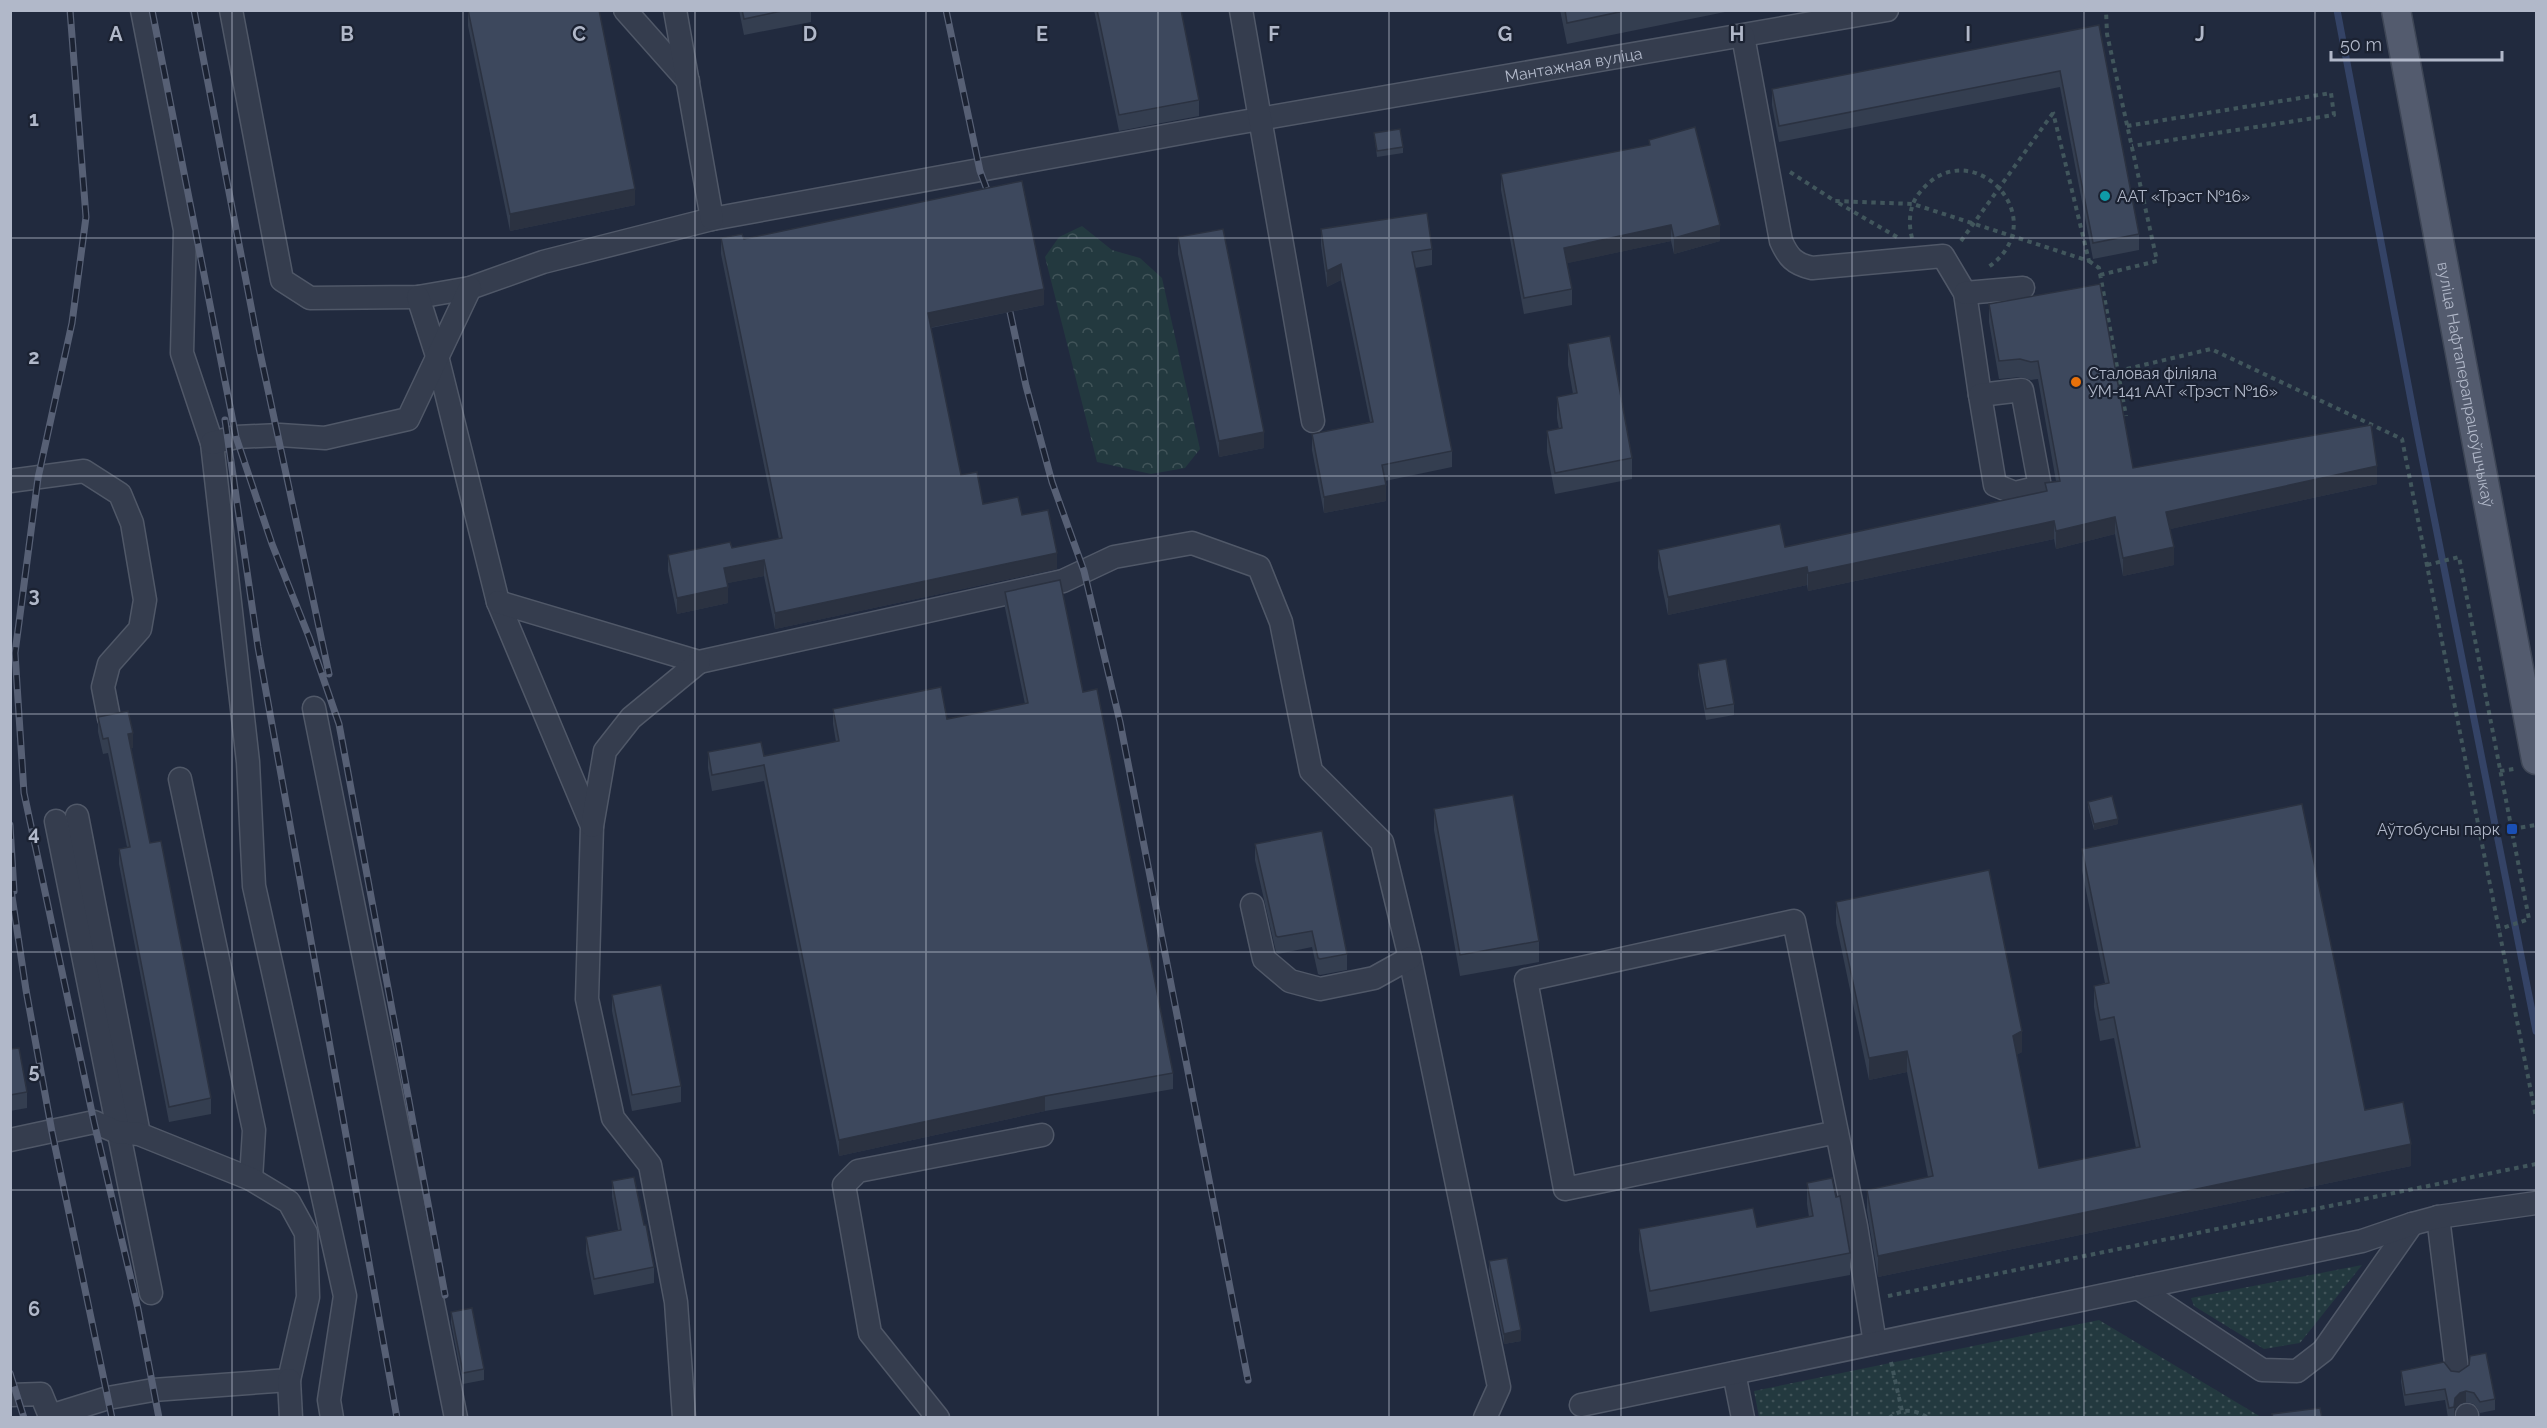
<svg xmlns="http://www.w3.org/2000/svg" width="2547" height="1428" font-family="Raleway,sans-serif">
<defs>
<pattern id="grass-dots" width="8" height="8" patternUnits="userSpaceOnUse" patternTransform="scale(1.5)"><rect width="8" height="8" fill="#23393f"/><path d="M2 2h.1M6 6h.1" fill="none" stroke="#415459" stroke-width="1.8" stroke-linecap="round"/></pattern>
<pattern id="forest-crowns" width="20" height="18" patternUnits="userSpaceOnUse" patternTransform="scale(1.5)"><rect width="20" height="18" fill="#23393f"/><path d="M2 6a3 3 0 1 1 6 0M12 15a3 3 0 1 1 6 0" fill="none" stroke="#415459"/></pattern>
</defs>
<rect width="100%" height="100%" fill="#212a3e"/>
<!-- grass -->
<path fill="url(#grass-dots)" d="M 2362,1265 L 2300,1343 L 2264,1349 L 2194,1306 L 2191,1298 Z
M 2099,1320 L 2261,1417 L 1759,1417 L 1754,1391 Z"/>
<!-- forest -->
<path fill="url(#forest-crowns)" d="M 1082,226 L 1112,250 L 1140,258 L 1162,278 L 1200,449 L 1185,468 L 1151,474 L 1097,462 L 1045,257 L 1059,237 Z"/>
<g fill="none" stroke-linecap="round" stroke-linejoin="round">
<!-- stream -->
<path stroke="#344366" stroke-width="7" d="M 2337,10 L 2418,437 L 2536,1031"/>
<!-- minor casing -->
<g stroke="#505868" stroke-width="25">
<g id="minor">
<path d="M 142,10 L 185,230 L 182,353 L 212,443 L 248,762 L 254,886 L 345,1296 L 329,1400 L 332,1418"/>
<path id="s1" d="M 231,10 L 282,280 L 310,298 L 418,297 L 470,288 L 543,262 L 712,219 L 1225,125 L 1887,10"/>
<path d="M 625,10 L 688,81"/>
<path d="M 675,10 L 712,219"/>
<path d="M 1241,10 L 1313,421"/>
<path d="M 1743,36 L 1781,241 C 1788,257 1794,264 1812,268 L 1943,256 L 1965,293 L 1980,395"/>
<path d="M 1965,293 L 2023,288"/>
<path d="M 418,297 L 437,356 L 498,602 L 592,826 L 587,999 L 613,1118 L 650,1165 L 676,1302 L 684,1418"/>
<path d="M 2022,390 L 2040,487 L 2015,493 L 1995,485 L 1980,395 Z"/>
<path d="M 212,443 L 236,437 L 280,435 L 325,438 L 408,419 L 470,288"/>
<path d="M 10,481 L 84,471 L 120,494 L 132,523 L 145,600 L 140,629 L 109,664 L 103,687 L 109,718"/>
<path d="M 498,602 L 699,662 L 1063,581 L 1114,557 L 1192,543 L 1259,567 L 1281,622 L 1311,771 L 1382,842 L 1410,958 L 1499,1387 L 1485,1418"/>
<path d="M 314,708 L 456,1418"/>
<path d="M 180,779 L 254,1130 L 251,1179"/>
<path d="M 77,816 L 139,1134"/>
<path d="M 56,821 L 151,1293"/>
<path d="M 592,826 L 605,751 L 631,718 L 699,662"/>
<path d="M 1252,905 L 1264,959 L 1290,981 L 1320,989 L 1374,978 L 1410,958"/>
<path d="M 1837,1132 L 1565,1189 L 1526,980 L 1794,921 L 1856,1226 L 1875,1343"/>
<path d="M 10,1140 L 94,1122 L 117,1132 L 139,1134 L 251,1179 L 289,1202 L 306,1233 L 308,1297 L 289,1380 L 153,1390 L 108,1398 L 50,1416 L 41,1394 L 10,1395"/>
<path d="M 2438,1217 L 2457,1370"/>
<path d="M 2138,1288 L 2262,1370 L 2297,1371 L 2323,1351 L 2412,1224"/>
<path d="M 1734,1373 L 1743,1418"/>
<path d="M 289,1380 L 291,1418"/>
<path d="M 1581,1405 L 2362,1241 L 2412,1224 L 2438,1217 L 2536,1203"/>
<path d="M 2467,1415 L 2467,1418"/>
<path d="M 938,1418 L 870,1333 L 844,1185 L 858,1171 L 1042,1135"/>
</g>
</g>
<!-- major casing -->
<g stroke="#3e4656" stroke-width="31">
<g id="major">
<path id="s2" d="M 2396,10 L 2536,760"/>
</g>
</g>
<!-- path -->
<path stroke="#41565c" stroke-width="4" stroke-dasharray="4.5 4.5" stroke-linecap="butt" d="M 2127,126 L 2331,93 L 2334,115 L 2132,146
M 1790,172 L 1835,201
M 1897,237 L 1835,201 L 1913,204 L 2089,261 L 2053,112
M 1912,238 C 1908,222 1909,204 1921,191 C 1971,130 2058,220 1987,268
M 1961,241 L 2053,113
M 2089,261 L 2099,268 L 2126,416
M 2100,275 L 2157,261 L 2107,34 L 2106,10
M 2118,371 L 2211,349 L 2402,439 L 2536,1117
M 2427,565 L 2459,557 L 2529,919 L 2500,929
M 2500,771 L 2514,769
M 2512,829 L 2536,825
M 1888,1296 L 2536,1164
M 1891,1362 L 1902,1411
M 1889,1418 C 1901,1408 1915,1409 1928,1418"/>
<!-- minor -->
<use href="#minor" stroke="#353d4e" stroke-width="22"/>
<!-- major -->
<use href="#major" stroke="#535b6e" stroke-width="28"/>
<!-- rail casing -->
<g stroke="#576075" stroke-width="7">
<path id="rail" d="M 70,10 L 86,217 L 72,323 L 38,478 L 15,653 L 24,793 L 94,1122 L 138,1309 L 159,1418
M 152,10 L 236,437 L 272,544 L 309,637 L 339,724 L 445,1295
M 194,10 L 259,348 L 329,674
M 946,10 L 980,171 L 992,203
M 1010,312 L 1026,386 L 1052,482 L 1084,571 L 1120,722 L 1248,1380
M 225,420 L 258,647 L 397,1418
M 10,825 L 14,891
M 10,883 L 26,990 L 52,1132 L 112,1418
M 10,1373 L 24,1418"/>
</g>
<!-- rail -->
<use href="#rail" stroke="#1b2232" stroke-width="4.5" stroke-dasharray="14" stroke-linecap="butt"/>
</g>
<!-- wall -->
<path fill="#343e50" d="M 468,10 L 635,205 L 510,231 L 468,26 Z
M 739,10 L 811,10 L 811,22 L 744,35 Z
M 1094,10 L 1181,10 L 1199,100 L 1199,116 L 1119,131 Z
M 1560,10 L 1735,10 L 1567,44 Z
M 2099,25 L 2139,234 L 2139,250 L 2093,259 L 2060,87 L 1779,142 L 1772,105 L 1772,89 Z
M 1374,133 L 1403,147 L 1403,153 L 1377,157 Z
M 1649,140 L 1720,241 L 1674,254 L 1671,241 L 1567,263 L 1572,289 L 1572,305 L 1524,314 L 1501,190 L 1501,174 L 1649,145 Z
M 1321,229 L 1432,249 L 1432,265 L 1415,268 L 1452,451 L 1452,467 L 1385,481 L 1386,501 L 1324,513 L 1312,450 L 1312,434 L 1370,422 L 1341,280 L 1327,287 L 1321,245 Z
M 1178,237 L 1264,448 L 1219,457 L 1178,254 Z
M 721,238 L 744,239 L 1044,305 L 931,328 L 961,475 L 983,504 L 1022,515 L 1057,569 L 775,629 L 764,576 L 727,583 L 728,603 L 677,614 L 668,571 L 668,555 L 732,548 L 779,539 L 721,254 Z
M 1989,304 L 2133,468 L 2377,484 L 2170,529 L 2174,565 L 2123,576 L 2115,534 L 2056,549 L 2054,539 L 1808,591 L 1807,585 L 1668,615 L 1658,568 L 1658,550 L 1785,547 L 2045,491 L 2045,483 L 2056,481 L 2038,379 L 2031,380 L 2020,377 L 1999,379 L 1989,322 Z
M 1568,344 L 1632,458 L 1632,479 L 1555,494 L 1547,452 L 1547,431 L 1559,429 L 1557,418 L 1557,397 L 1573,394 L 1568,365 Z
M 1005,592 L 1083,692 L 1173,1073 L 1173,1089 L 1045,1111 L 839,1156 L 764,781 L 712,791 L 708,768 L 708,752 L 764,756 L 836,742 L 833,724 L 833,709 L 947,719 L 1025,704 L 1005,608 Z
M 1698,664 L 1734,704 L 1734,715 L 1706,720 L 1698,675 Z
M 98,717 L 133,748 L 131,748 L 150,843 L 211,1098 L 211,1114 L 169,1122 L 119,864 L 119,849 L 127,847 L 108,753 L 103,754 L 98,732 Z
M 2088,802 L 2118,824 L 2094,830 L 2088,807 Z
M 1434,809 L 1539,941 L 1539,962 L 1460,976 L 1434,830 Z
M 1255,844 L 1347,954 L 1347,970 L 1320,975 L 1318,974 L 1312,947 L 1278,954 L 1276,952 L 1255,860 Z
M 2082,849 L 2365,1110 L 2411,1166 L 1878,1277 L 1867,1211 L 1867,1190 L 1928,1177 L 1907,1072 L 1869,1080 L 1836,923 L 1836,902 L 2022,1052 L 2016,1055 L 2039,1168 L 2136,1148 L 2114,1038 L 2100,1041 L 2094,1007 L 2094,986 L 2105,983 L 2082,871 Z
M 612,995 L 681,1086 L 681,1102 L 632,1111 L 612,1011 Z
M 10,1049 L 27,1092 L 27,1108 L 10,1111 Z
M 612,1181 L 644,1225 L 654,1267 L 654,1283 L 594,1295 L 586,1253 L 586,1237 L 618,1230 L 612,1197 Z
M 1807,1183 L 1836,1197 L 1850,1253 L 1850,1275 L 1650,1312 L 1639,1250 L 1639,1229 L 1757,1227 L 1809,1217 L 1807,1204 Z
M 1489,1261 L 1521,1341 L 1504,1344 L 1489,1272 Z
M 451,1312 L 484,1369 L 484,1380 L 463,1384 L 451,1323 Z
M 2401,1371 L 2451,1371 L 2495,1399 L 2495,1410 L 2480,1413 L 2474,1404 L 2466,1402 L 2460,1404 L 2455,1409 L 2454,1418 L 2448,1418 L 2445,1400 L 2405,1406 L 2401,1382 Z"/>
<!-- shaded-wall -->
<path fill="#2b3241" d="M 635,189 L 635,205 L 510,231 L 510,214 Z
M 1671,225 L 1671,241 L 1564,264 L 1564,248 Z
M 1720,225 L 1720,241 L 1674,254 L 1674,238 Z
M 1341,264 L 1341,280 L 1327,287 L 1327,271 Z
M 1044,289 L 1044,305 L 928,328 L 928,313 Z
M 1264,432 L 1264,448 L 1219,457 L 1219,441 Z
M 2377,466 L 2377,484 L 2166,530 L 2166,512 Z
M 1386,485 L 1386,501 L 1324,513 L 1324,497 Z
M 2115,517 L 2115,534 L 2056,549 L 2056,531 Z
M 2054,521 L 2054,539 L 1808,591 L 1808,573 Z
M 2174,547 L 2174,565 L 2123,576 L 2123,558 Z
M 1057,553 L 1057,569 L 775,629 L 775,613 Z
M 764,560 L 764,576 L 724,584 L 724,568 Z
M 1807,567 L 1807,585 L 1668,615 L 1668,597 Z
M 728,587 L 728,603 L 677,614 L 677,598 Z
M 133,733 L 133,748 L 128,749 L 128,734 Z
M 2118,819 L 2118,824 L 2094,830 L 2094,824 Z
M 2022,1031 L 2022,1052 L 2013,1057 L 2013,1036 Z
M 1907,1051 L 1907,1072 L 1869,1080 L 1869,1058 Z
M 1045,1096 L 1045,1111 L 839,1156 L 839,1140 Z
M 2411,1144 L 2411,1166 L 1878,1277 L 1878,1256 Z
M 1521,1330 L 1521,1341 L 1504,1344 L 1504,1334 Z
M 2466,1391 L 2466,1402 L 2460,1404 L 2455,1409 L 2454,1418 L 2454,1407 L 2455,1398 L 2460,1393 Z"/>
<!-- building -->
<path fill="#3d485d" stroke="#2b3241" stroke-width="1.5" d="M 468,10 L 599,10 L 635,189 L 510,214 Z
M 742,10 L 786,10 L 744,19 Z
M 1097,10 L 1181,10 L 1199,100 L 1119,115 Z
M 1565,10 L 1629,10 L 1567,23 Z
M 2099,25 L 2139,234 L 2093,243 L 2060,71 L 1779,126 L 1772,89 Z
M 1695,127 L 1720,225 L 1674,238 L 1671,225 L 1564,248 L 1572,289 L 1524,298 L 1501,174 L 1650,145 L 1649,140 Z
M 1400,129 L 1403,147 L 1377,151 L 1374,133 Z
M 1022,181 L 1044,289 L 928,313 L 961,475 L 977,472 L 983,504 L 1018,497 L 1022,515 L 1048,510 L 1057,553 L 775,613 L 764,560 L 724,568 L 728,587 L 677,598 L 668,555 L 730,542 L 732,548 L 782,538 L 721,238 L 742,234 L 744,239 Z
M 1427,213 L 1432,249 L 1412,252 L 1452,451 L 1382,465 L 1386,485 L 1324,497 L 1312,434 L 1373,422 L 1341,264 L 1327,271 L 1321,229 Z
M 1223,229 L 1264,432 L 1219,441 L 1178,237 Z
M 2100,284 L 2133,468 L 2371,425 L 2377,466 L 2166,512 L 2174,547 L 2123,558 L 2115,517 L 2056,531 L 2054,521 L 1808,573 L 1807,567 L 1668,597 L 1658,550 L 1780,524 L 1785,547 L 2047,491 L 2045,483 L 2060,481 L 2038,361 L 2031,362 L 2020,359 L 1999,361 L 1989,304 Z
M 1610,336 L 1632,458 L 1555,473 L 1547,431 L 1562,428 L 1557,397 L 1577,393 L 1568,344 Z
M 1060,580 L 1083,692 L 1097,689 L 1173,1073 L 1045,1096 L 839,1140 L 764,765 L 712,775 L 708,752 L 761,742 L 764,756 L 839,741 L 833,709 L 941,687 L 947,719 L 1028,703 L 1005,592 Z
M 1726,659 L 1734,704 L 1706,709 L 1698,664 Z
M 128,711 L 133,733 L 128,734 L 150,843 L 161,841 L 211,1098 L 169,1107 L 119,849 L 130,847 L 108,738 L 103,739 L 98,717 Z
M 1513,795 L 1539,941 L 1460,955 L 1434,809 Z
M 2112,796 L 2118,819 L 2094,824 L 2088,802 Z
M 2302,804 L 2365,1110 L 2403,1102 L 2411,1144 L 1878,1256 L 1867,1190 L 1933,1176 L 1907,1051 L 1869,1058 L 1836,902 L 1989,870 L 2022,1031 L 2013,1036 L 2039,1168 L 2140,1147 L 2114,1017 L 2100,1020 L 2094,986 L 2109,983 L 2082,849 Z
M 1322,831 L 1347,954 L 1320,959 L 1318,958 L 1312,931 L 1278,937 L 1276,936 L 1255,844 Z
M 661,985 L 681,1086 L 632,1095 L 612,995 Z
M 19,1048 L 27,1092 L 10,1095 L 10,1049 Z
M 634,1177 L 644,1225 L 646,1225 L 654,1267 L 594,1279 L 586,1237 L 621,1230 L 612,1181 Z
M 1832,1178 L 1836,1197 L 1840,1196 L 1850,1253 L 1650,1291 L 1639,1229 L 1753,1208 L 1757,1227 L 1813,1216 L 1807,1183 Z
M 1507,1258 L 1521,1330 L 1504,1334 L 1489,1261 Z
M 472,1308 L 484,1369 L 463,1373 L 451,1312 Z
M 2486,1353 L 2495,1399 L 2480,1402 L 2474,1393 L 2466,1391 L 2460,1393 L 2455,1398 L 2454,1407 L 2449,1408 L 2445,1389 L 2405,1395 L 2401,1371 L 2444,1362 L 2451,1371 L 2459,1372 L 2469,1365 L 2470,1356 Z
M 2320,1408 L 2322,1418 L 2273,1418 L 2272,1414 Z"/>
<!-- grid -->
<path fill="none" stroke="#b1b8c9" stroke-width="1.5" stroke-opacity="0.55" d="M 232,10 L 232,1418M 463,10 L 463,1418M 695,10 L 695,1418M 926,10 L 926,1418M 1158,10 L 1158,1418M 1389,10 L 1389,1418M 1621,10 L 1621,1418M 1852,10 L 1852,1418M 2084,10 L 2084,1418M 2315,10 L 2315,1418M 10,238 L 2536,238M 10,476 L 2536,476M 10,714 L 2536,714M 10,952 L 2536,952M 10,1190 L 2536,1190"/>
<!-- markers -->
<circle fill="#0f9aa8" stroke="#1b2232" stroke-width="2" cx="2105" cy="196" r="6"/>
<circle fill="#e8710a" stroke="#1b2232" stroke-width="2" cx="2076" cy="382" r="6"/>
<rect fill="#1a4fb4" stroke="#1b2232" stroke-width="2" x="2506" y="823" width="12" height="12" rx="3"/>
<g text-anchor="middle" stroke-width="4.5" stroke-linejoin="round" paint-order="stroke">
<!-- street labels -->
<g font-size="16" fill="#b1b8c9" stroke="#1b2232">
<text dy="6" stroke="none"><textPath href="#s1" startOffset="1596">Мантажная вуліца</textPath></text>
<text dy="6" stroke="none"><textPath href="#s2" startOffset="381">вуліца Нафтаперапрацоўшчыкаў</textPath></text>
</g>
<!-- poi labels -->
<g font-size="16" fill="#b1b8c9" stroke="#1b2232" text-anchor="start">
<text x="2117" y="202">ААТ «Трэст №16»</text>
<text x="2088" y="379">Сталовая філіяла<tspan x="2088" dy="18">УМ-141 ААТ «Трэст №16»</tspan></text>
<text x="2500" y="835" text-anchor="end">Аўтобусны парк</text>
</g>
</g>
<g font-size="20" text-anchor="middle" font-weight="bold" fill="#b1b8c9" stroke="#1b2232" stroke-width="4.5" stroke-linejoin="round" paint-order="stroke">
<text x="116" y="41">A</text>
<text x="347" y="41">B</text>
<text x="579" y="41">C</text>
<text x="810" y="41">D</text>
<text x="1042" y="41">E</text>
<text x="1274" y="41">F</text>
<text x="1505" y="41">G</text>
<text x="1737" y="41">H</text>
<text x="1968" y="41">I</text>
<text x="2200" y="41">J</text>
<text x="34" y="126">1</text>
<text x="34" y="364">2</text>
<text x="34" y="602">3</text>
<text x="34" y="840">4</text>
<text x="34" y="1078">5</text>
<text x="34" y="1316">6</text>
</g>
<!-- border -->
<rect width="2547" height="1428" fill="none" stroke="#b1b8c9" stroke-width="24"/>
<!-- scale -->
<path d="M2331 51v9h171v-9" fill="none" stroke="#b1b8c9" stroke-width="3"/>
<text x="2340" y="51" font-size="18" fill="#b1b8c9" stroke="#1b2232" stroke-width="4.5" paint-order="stroke">50 m</text>
</svg>
